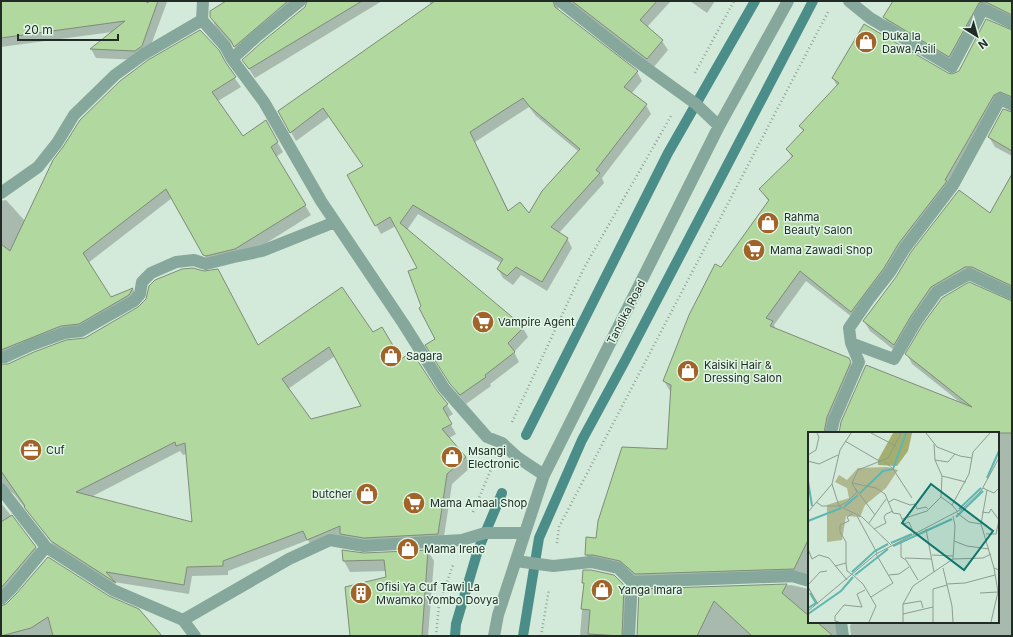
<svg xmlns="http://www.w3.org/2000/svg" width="1013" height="637" font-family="Inter,sans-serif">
<rect width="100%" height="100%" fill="#d3e9d9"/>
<!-- shadow -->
<path fill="#0003" fill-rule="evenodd" d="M 1,1 L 166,1 L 167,2 L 147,56 L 140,60 L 96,58 L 91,49 L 112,32 L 1,47 Z
M 227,1 L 382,1 L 255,78 L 243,60 L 305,8 L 309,3 L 301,4 L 237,50 L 216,27 L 211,17 Z
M 429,1 L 671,1 L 647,27 L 662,41 L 668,50 L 653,68 L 559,6 L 558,10 L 637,72 L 642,81 L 631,94 L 646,105 L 651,114 L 602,178 L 604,183 L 559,233 L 567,238 L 572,248 L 547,291 L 521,275 L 513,285 L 503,278 L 498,269 L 501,263 L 418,214 L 407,230 L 523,328 L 528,337 L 514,352 L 519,362 L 490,384 L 491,386 L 466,404 L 457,393 L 432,354 L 437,339 L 423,307 L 418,269 L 396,226 L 381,234 L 376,225 L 364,167 L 329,117 L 296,141 L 279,111 L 431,5 ZM 529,107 L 536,116 L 579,152 L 529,215 L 509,212 L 475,142 Z
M 690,1 L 715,1 L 707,13 Z
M 894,1 L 1012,1 L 1012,21 L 985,12 L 955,66 L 890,27 L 884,17 Z
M 1012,31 L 1012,104 L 1006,101 L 857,321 L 806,281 L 774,325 L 776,330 L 848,359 L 854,369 L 831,433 L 809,433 L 809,582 L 642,584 L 626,570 L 591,565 L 586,555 L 597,539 L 668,450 L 672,392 L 670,391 L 664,381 L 721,268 L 769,202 L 760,189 L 792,158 L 787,149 L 804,132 L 800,126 L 837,86 L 833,78 L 956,74 Z
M 226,66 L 241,87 L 218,101 L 243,137 L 265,121 L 283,152 L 276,157 L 311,215 L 241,259 L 210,265 L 172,198 L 88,263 L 111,298 L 133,289 L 138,299 L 67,335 L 1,362 L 1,201 L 6,200 L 25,221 Z
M 1012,113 L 1012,156 L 995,147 L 989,137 Z
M 1012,176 L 1012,293 L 974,276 L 937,297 L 899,354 L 870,331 L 864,321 L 990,214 Z
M 1012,302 L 1012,636 L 851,636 L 850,626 L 852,622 L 998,622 L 998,433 L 840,433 L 961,403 L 912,364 L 907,354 Z
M 373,333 L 437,393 L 447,405 L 453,414 L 447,418 L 456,434 L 449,438 L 466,457 L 471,467 L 452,484 L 443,543 L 370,548 L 343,537 L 313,549 L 308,540 L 228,571 L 228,575 L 192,576 L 189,594 L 114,582 L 119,590 L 58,551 L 14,494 L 10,491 L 1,494 L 1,365 L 258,346 ZM 335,356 L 363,407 L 311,420 L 288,389 ZM 180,451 L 183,455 L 187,454 L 193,523 L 91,497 Z
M 1,503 L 36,547 L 41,557 L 1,603 Z
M 343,551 L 364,554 L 428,551 L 434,561 L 428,636 L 351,636 L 388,578 L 387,571 L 350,572 L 344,561 Z
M 583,582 L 624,586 L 629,596 L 627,636 L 580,636 L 584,585 Z
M 791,585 L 809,589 L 809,622 L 844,622 L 840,636 L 637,636 L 640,590 Z
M 1,607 L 161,636 L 1,636 Z"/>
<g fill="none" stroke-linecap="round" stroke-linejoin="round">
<!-- stream -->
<path stroke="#4b8d88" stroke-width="10" d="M 526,435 L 668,153 L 755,1
M 455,636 L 456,624 L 478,550 L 502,493
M 523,636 L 539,538 L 582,440 L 626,359 L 813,1"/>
</g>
<!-- building -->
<path fill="#b1d89f" stroke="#7f8c79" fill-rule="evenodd" d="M 1,1 L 147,1 L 147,3 L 150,1 L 158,1 L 142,46 L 135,51 L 90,49 L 125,21 L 1,38 Z
M 226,1 L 288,1 L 234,47 L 231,41 L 210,17 L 210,11 Z
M 307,1 L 362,1 L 249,69 L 242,60 L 262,42 L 305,7 Z
M 435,1 L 553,1 L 555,7 L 638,71 L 624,87 L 647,104 L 596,170 L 600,173 L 551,227 L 568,238 L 542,282 L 516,267 L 507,276 L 497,269 L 503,259 L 413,205 L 400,223 L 524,327 L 508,343 L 515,352 L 485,375 L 486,377 L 460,395 L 450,384 L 425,345 L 435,339 L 419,308 L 421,306 L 408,271 L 417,268 L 390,217 L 375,226 L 347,175 L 363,166 L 323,108 L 290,133 L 278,111 ZM 523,98 L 530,107 L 580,149 L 542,191 L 529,213 L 520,202 L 508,211 L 470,132 Z
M 572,1 L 657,1 L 640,20 L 663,40 L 647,59 Z
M 893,1 L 1012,1 L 1012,15 L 986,2 L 982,2 L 979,3 L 949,57 L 883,17 Z
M 986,19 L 1012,30 L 1012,97 L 1000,92 L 994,95 L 945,180 L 947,181 L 899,243 L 884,268 L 851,312 L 800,271 L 766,318 L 773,321 L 770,326 L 849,358 L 851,362 L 827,417 L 824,433 L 809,433 L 809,538 L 794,569 L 635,574 L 620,561 L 593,555 L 585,555 L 586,537 L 596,538 L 598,521 L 622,447 L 667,449 L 671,385 L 663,381 L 689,315 L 715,264 L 721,267 L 769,200 L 759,189 L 793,156 L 786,149 L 804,130 L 799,126 L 839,83 L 832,78 L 864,24 L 948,73 L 952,74 L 959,71 Z
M 200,30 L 219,50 L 226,63 L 236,77 L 212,92 L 243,136 L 266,120 L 278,142 L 271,147 L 306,205 L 235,249 L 206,256 L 203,255 L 166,189 L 83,253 L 111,297 L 133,288 L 129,295 L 79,324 L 61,326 L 1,350 L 1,244 L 10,251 L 53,160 L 63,147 L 80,120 L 120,81 L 148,60 Z
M 1003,109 L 1012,112 L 1012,151 L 988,137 Z
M 1012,174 L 1012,286 L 972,267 L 965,267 L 931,287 L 911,316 L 894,345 L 863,321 L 896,277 L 911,252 L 959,190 L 990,213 Z
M 193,268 L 204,271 L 218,269 L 258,345 L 342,287 L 373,332 L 382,327 L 401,359 L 412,352 L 438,392 L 448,404 L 443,408 L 452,424 L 442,429 L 466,457 L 447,474 L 438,534 L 364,538 L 340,534 L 340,526 L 307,540 L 303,531 L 223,561 L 223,566 L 187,567 L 184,585 L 106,572 L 116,583 L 51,541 L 24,507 L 25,506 L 1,471 L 1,364 L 8,364 L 34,352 L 66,340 L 85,338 L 138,307 L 146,299 L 149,286 L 155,280 L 182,269 ZM 329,347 L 361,406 L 311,419 L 282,379 ZM 175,442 L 176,446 L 185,443 L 192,522 L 76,492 Z
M 969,282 L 1012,301 L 1012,433 L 839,433 L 841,422 L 866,365 L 972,407 L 905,354 L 923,324 L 942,298 Z
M 12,515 L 36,547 L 1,588 L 1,522 Z
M 342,550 L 364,553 L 428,550 L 422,636 L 350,636 L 345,587 L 386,577 L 384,560 L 343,561 Z
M 48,557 L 109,596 L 139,609 L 162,636 L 53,636 L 48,617 L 31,628 L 1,636 L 1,606 L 6,604 L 16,594 Z
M 583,570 L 591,570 L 614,575 L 624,585 L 622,636 L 588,634 L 590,610 L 581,609 L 584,583 L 582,583 Z
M 787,584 L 782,593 L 809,616 L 809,622 L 817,622 L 833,636 L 752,636 L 714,601 L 697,636 L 637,636 L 639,589 Z"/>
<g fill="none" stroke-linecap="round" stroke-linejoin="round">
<!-- path -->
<path stroke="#92a397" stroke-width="2.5" stroke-dasharray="1 3" stroke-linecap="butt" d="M 695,73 L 734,1
M 512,422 L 584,268 L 671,116
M 473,512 L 492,467
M 557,543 L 559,527 L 828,12
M 436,636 L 439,604 L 453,565
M 541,636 L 549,589"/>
<!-- minor -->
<path stroke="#86a79c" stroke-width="12" d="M 203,1 L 202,20 L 225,46 L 232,59 L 264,102 L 321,201 L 403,323 L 444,388 L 487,437 L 502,443 L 517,457 L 544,475
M 560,1 L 627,54 L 696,104 L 719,126
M 849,1 L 870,18 L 952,67 L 983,9 L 1012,23
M 232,59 L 257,36 L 300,1
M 1,193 L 38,167 L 57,143 L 74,115 L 115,75 L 144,54 L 202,20
M 851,343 L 894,359 L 917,320 L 937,292 L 969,274 L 1012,294
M 1,357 L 5,357 L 31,345 L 64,333 L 81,331 L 134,301 L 140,294 L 142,282 L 151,273 L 176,262 L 194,260 L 206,264 L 234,257 L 262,251 L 335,222
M 831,433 L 834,420 L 859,362 L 851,343 L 849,328 L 869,299 L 890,272 L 905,248 L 953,185 L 1000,99 L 1012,105
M 1,489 L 46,547 L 113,590 L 183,620 L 195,636
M 516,561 L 553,566 L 591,562 L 618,568 L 632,582 L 629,636
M 632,582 L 792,576 L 809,581
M 1,599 L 11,589 L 46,547
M 183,620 L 289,559 L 330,540 L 364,546 L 462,540 L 485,533 L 525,533
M 841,622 L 843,636
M 494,636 L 498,615 L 544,475 L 719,126 L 788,1"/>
</g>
<!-- icons -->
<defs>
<g id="shop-disc" transform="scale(1.15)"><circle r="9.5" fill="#a16328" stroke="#e0f6e6"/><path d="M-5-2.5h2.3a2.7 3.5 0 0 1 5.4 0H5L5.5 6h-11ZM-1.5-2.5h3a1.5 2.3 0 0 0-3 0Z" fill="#fff"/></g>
<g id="supermarket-disc" transform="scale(1.15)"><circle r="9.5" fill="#a16328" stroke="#e0f6e6"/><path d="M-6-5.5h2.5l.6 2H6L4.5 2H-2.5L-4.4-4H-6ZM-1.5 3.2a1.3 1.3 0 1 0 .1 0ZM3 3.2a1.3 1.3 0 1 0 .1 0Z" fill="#fff"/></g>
<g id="office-disc" transform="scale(1.15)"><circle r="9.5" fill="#a16328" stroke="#e0f6e6"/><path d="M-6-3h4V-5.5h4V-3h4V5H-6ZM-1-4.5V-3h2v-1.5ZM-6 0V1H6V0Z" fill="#fff"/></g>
<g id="building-disc" transform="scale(1.15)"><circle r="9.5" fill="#a16328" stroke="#e0f6e6"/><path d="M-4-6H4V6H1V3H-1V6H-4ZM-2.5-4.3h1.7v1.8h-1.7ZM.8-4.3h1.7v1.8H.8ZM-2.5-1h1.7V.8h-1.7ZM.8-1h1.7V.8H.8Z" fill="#fff"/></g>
</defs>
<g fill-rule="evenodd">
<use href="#shop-disc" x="866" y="42"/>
<use href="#shop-disc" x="768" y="223"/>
<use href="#supermarket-disc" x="754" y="250"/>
<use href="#supermarket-disc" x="483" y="322"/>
<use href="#shop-disc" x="391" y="356"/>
<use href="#shop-disc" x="688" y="371"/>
<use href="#office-disc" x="31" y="450"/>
<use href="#shop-disc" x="452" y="457"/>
<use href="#shop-disc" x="367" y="494"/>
<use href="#supermarket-disc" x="414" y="503"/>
<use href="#shop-disc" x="408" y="549"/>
<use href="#shop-disc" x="602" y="590"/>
<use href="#building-disc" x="361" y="593"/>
</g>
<g text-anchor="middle" stroke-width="3" stroke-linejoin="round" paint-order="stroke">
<!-- poi labels -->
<g font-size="11" fill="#222b25" stroke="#e0f6e6" text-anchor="start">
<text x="882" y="40">Duka la<tspan x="882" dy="13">Dawa Asili</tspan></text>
<text x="784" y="221">Rahma<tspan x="784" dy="13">Beauty Salon</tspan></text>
<text x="770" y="254">Mama Zawadi Shop</text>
<text x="498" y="326">Vampire Agent</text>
<text x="406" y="360">Sagara</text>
<text x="704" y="369">Kaisiki Hair &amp;<tspan x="704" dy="13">Dressing Salon</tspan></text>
<text x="46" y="454">Cuf</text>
<text x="468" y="455">Msangi<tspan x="468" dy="13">Electronic</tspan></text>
<text x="352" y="498" text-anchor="end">butcher</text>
<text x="430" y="507">Mama Amaal Shop</text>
<text x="424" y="553">Mama Irene</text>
<text x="376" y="591">Ofisi Ya Cuf Tawi La<tspan x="376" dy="13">Mwamko Yombo Dovya</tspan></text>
<text x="618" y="594">Yanga Imara</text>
</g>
<!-- street labels -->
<g font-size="11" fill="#222b25" stroke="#e0f6e6">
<text transform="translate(626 312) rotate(-63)" y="4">Tandika Road</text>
</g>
</g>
<!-- overview -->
<g transform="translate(808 432)">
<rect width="191" height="191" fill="#d3e9d9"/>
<path d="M 79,35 L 90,38 L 78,56 L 57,73 L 52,85 L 38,84 L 34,108 L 19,110 L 19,73 L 41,66 L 39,56 L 27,50 L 31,43 L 39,48 L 50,36 Z" fill="#b0b890"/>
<path d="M 85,1 L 104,1 L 100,19 L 89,34 L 70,33 L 70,28 Z" fill="#a4af6f"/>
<path fill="none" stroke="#5cb7b3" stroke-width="2" d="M 179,46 L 191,19M 0,49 L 4,74M 52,61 L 75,39 L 85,37 L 98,1M 36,75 L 50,63M 151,77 L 173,56M 148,85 L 175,59M 0,89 L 33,76M 83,111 L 104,102M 85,114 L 144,87M 44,140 L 67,119 L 80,112M 47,143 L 80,117M 0,176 L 8,171 L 2,161M 0,182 L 33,159 L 45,145"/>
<path fill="none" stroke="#8c9d91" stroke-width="1" d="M 63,1 L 88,14M 118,1 L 129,15 L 152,24 L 164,26M 37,9 L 73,30M 126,12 L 127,28 L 134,44 L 133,65 L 144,73M 0,23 L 8,18 L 11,5 L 9,1M 127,28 L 140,30 L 147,22M 0,29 L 11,32 L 30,23M 76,29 L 85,37 L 104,66M 134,44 L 158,50M 44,51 L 68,56 L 77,62 L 85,81 L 92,82 L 96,92 L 101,90 L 106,102M 24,52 L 31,74 L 39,70 L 49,60 L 44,51 L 50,38 L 80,26 L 93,1M 47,56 L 67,83M 175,56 L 179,58 L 173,92 L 186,136 L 191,138M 179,58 L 186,61 L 191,56M 8,70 L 14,74 L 31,74 L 54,85 L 83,113M 81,70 L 86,67 L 102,73 L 107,72 L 109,77 L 118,75 L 120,77M 0,80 L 24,52 L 32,18 L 43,1M 150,80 L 144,73 L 161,42 L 165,20 L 182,1M 174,80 L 181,81 L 183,77 L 191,88 L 188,102 L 178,102M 149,81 L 161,90 L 173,92M 49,84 L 69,121M 94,87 L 119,79 L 133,65M 61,91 L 78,67M 66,97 L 78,91 L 76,85 L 78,82 L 85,79M 118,97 L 126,140M 93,109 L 93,125 L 98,128 L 110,148M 146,109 L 159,114 L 181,117M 0,117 L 4,127 L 11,123 L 21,126 L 39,148M 124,123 L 145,124M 97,126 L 124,127M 145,127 L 175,126 L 183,122M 38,131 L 38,110 L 32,100 L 32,93 L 41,89 L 39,85 L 44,82M 27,134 L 38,131 L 39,139 L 45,143M 135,136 L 144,174 L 145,190M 45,143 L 55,152 L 68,174 L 61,190M 81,143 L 91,142 L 101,135M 139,152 L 157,151 L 187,143M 0,153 L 12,140 L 19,139M 0,155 L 10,172M 172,161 L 190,160M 63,165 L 85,151 L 68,122M 95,172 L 113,169 L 115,176M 0,179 L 68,122 L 154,77 L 173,59 L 191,26M 95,182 L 125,175M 31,190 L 27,189 L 27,184 L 36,173 L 54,175 L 49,162 L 57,158M 95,190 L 95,172 L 105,154 L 145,127 L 147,94 L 145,84M 125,190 L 125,157 L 139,153M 183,190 L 190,160 L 186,136"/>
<path fill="#0f766e" fill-opacity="0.15" stroke="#0f766e" stroke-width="2" d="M 123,52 L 185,99 L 156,138 L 94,91 Z"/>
<rect width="191" height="191" fill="none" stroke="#222b25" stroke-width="2"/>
</g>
<!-- border -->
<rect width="1013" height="637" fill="none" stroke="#222b25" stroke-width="4"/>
<!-- north arrow -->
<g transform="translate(977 36) rotate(143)" stroke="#e0f6e6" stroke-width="3" paint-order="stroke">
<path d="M0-3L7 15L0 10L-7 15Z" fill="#222b25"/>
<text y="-6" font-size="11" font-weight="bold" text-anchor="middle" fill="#222b25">N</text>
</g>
<!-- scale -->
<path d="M18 34v6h100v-6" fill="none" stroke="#222b25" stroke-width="2"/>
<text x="24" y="34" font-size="12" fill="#222b25" stroke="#e0f6e6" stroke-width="3" paint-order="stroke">20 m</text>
</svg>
